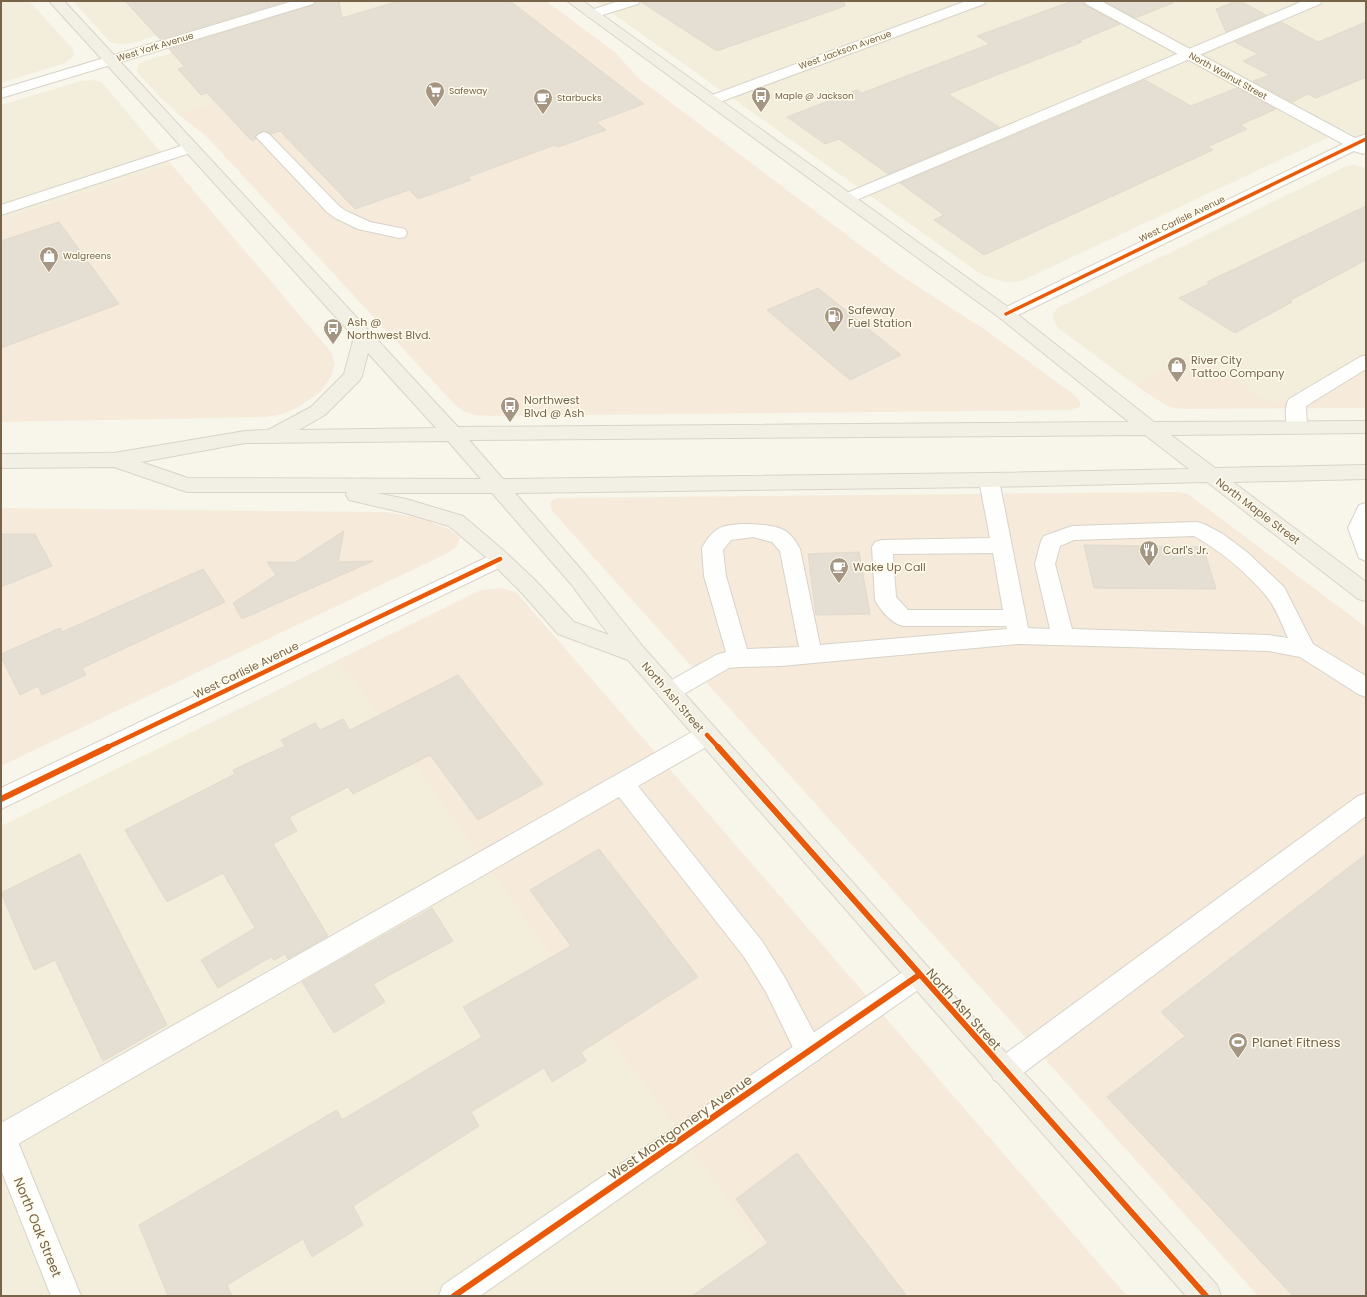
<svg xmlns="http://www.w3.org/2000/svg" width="1367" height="1297" font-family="Poppins,sans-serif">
<rect width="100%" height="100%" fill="#f8f6eb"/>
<!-- residential -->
<path fill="#f3eedb" d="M 1,1 L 29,1 L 73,49 L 74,56 L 65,63 L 1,83 Z
M 73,1 L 272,1 L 133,43 L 120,44 L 110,42 Z
M 341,1 L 533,1 L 178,114 L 162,99 L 137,72 L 137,68 L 140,63 L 154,58 Z
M 595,1 L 1366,1 L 1366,142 L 1344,130 L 1021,281 L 1005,282 L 982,275 Z
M 90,80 L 100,81 L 104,85 L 171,164 L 1,219 L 1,105 L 80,81 Z
M 1354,165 L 1366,168 L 1366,367 L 1309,400 L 1271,402 L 1196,352 L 1135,385 L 1058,328 L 1054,321 L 1052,314 L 1059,307 L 1346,166 Z
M 338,660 L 796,1296 L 1,1296 L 1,826 Z"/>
<!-- commercial -->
<path fill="#f6eadb" d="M 533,1 L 546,1 L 616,53 L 638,78 L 900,275 L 984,329 L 1076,396 L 1080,402 L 1080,407 L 1069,410 L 493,416 L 475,415 L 465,412 L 455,405 L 207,137 L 178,114 Z
M 171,164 L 331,352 L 335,363 L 331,377 L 320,392 L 300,406 L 284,414 L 267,417 L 1,422 L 1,219 Z
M 1195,352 L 1271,402 L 1309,400 L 1366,367 L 1366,408 L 1183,409 L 1173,408 L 1164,404 L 1135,385 Z
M 1178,492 L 1188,494 L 1366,627 L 1366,1296 L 1258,1296 L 552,511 L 550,504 L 551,501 L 557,498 Z
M 1,508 L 386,512 L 419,518 L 449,529 L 460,538 L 457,546 L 448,553 L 1,766 Z
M 502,588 L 517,593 L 1127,1296 L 796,1296 L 338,660 L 481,590 Z"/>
<!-- building -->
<path fill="#e4dfd2" stroke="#e1dacd" d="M 125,1 L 288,1 L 160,39 Z
M 316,1 L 339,1 L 342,18 L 399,1 L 510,1 L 644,104 L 596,122 L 606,130 L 558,147 L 555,145 L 468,177 L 471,180 L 418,199 L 409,190 L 355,209 L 280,131 L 271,134 L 263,131 L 258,133 L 254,137 L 256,139 L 252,141 L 207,93 L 201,95 L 178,69 L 185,67 L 169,49 L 313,5 Z
M 641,1 L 844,1 L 845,6 L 717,51 L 641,2 Z
M 1072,1 L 1083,1 L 1085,5 L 1120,24 L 1079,41 L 1082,42 L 948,94 L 999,127 L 888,174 L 839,139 L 825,144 L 787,117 L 857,90 L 862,93 L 990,44 L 977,36 Z
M 1104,1 L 1173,1 L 1173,3 L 1135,18 Z
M 1236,1 L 1240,1 L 1266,15 L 1226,32 L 1216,9 Z
M 1281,22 L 1318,42 L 1366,22 L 1366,77 L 1316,98 L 1308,94 L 1292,102 L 1253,81 L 1270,75 L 1243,61 L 1258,54 L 1235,42 Z
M 1145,80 L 1191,106 L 1237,88 L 1276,109 L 1240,125 L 1247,129 L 1207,147 L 1213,150 L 984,255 L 934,220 L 944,215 L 900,183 Z
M 1366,206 L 1366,260 L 1289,301 L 1292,302 L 1235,333 L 1179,298 L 1209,284 L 1207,282 Z
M 59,222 L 119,304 L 1,348 L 1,241 Z
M 818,288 L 901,355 L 850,380 L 767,310 Z
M 344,531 L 338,562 L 373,561 L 242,619 L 233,603 L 276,575 L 267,562 L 296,562 Z
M 1,534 L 35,534 L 52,566 L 1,587 Z
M 1084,545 L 1203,547 L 1216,589 L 1094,588 Z
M 859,552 L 870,614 L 816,615 L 808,554 Z
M 203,569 L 225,602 L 82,668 L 86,675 L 42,695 L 38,686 L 20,695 L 1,657 L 1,654 L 60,628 L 62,632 Z
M 458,675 L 543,784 L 478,820 L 430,755 L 353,794 L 348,787 L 289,817 L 297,831 L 273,844 L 328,936 L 288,959 L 285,954 L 274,960 L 271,957 L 218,988 L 201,960 L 255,928 L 223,873 L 167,902 L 125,830 L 235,774 L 233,770 L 285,746 L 281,740 L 315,723 L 320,730 L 343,719 L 350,730 Z
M 599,849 L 698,977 L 581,1052 L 586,1061 L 552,1082 L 544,1068 L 471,1112 L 479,1126 L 353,1206 L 363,1225 L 312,1257 L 303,1239 L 227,1285 L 232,1296 L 168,1296 L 139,1225 L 337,1110 L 342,1120 L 482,1037 L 463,1007 L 571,946 L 530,890 Z
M 80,854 L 167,1025 L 103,1061 L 55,960 L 34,970 L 1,893 Z
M 1366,854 L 1366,1296 L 1293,1296 L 1107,1097 L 1185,1036 L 1161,1012 Z
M 432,908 L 453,941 L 373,984 L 385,1002 L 334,1033 L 302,982 Z
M 797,1153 L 907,1296 L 692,1296 L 768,1243 L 736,1199 Z"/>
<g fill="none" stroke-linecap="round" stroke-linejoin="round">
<!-- service casing -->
<g stroke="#d7d3c9" stroke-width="2">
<path id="service" d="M 619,1 L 640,1 L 638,4 L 593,18 L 588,17 L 586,14 L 588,11 Z
M 1303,1 L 1322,1 L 1320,4 L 854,201 L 848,203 L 842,201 L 840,198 L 842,195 Z
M 264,132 L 269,134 L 339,206 L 346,211 L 370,222 L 405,229 L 407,233 L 405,237 L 399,238 L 358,229 L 335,218 L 327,212 L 259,140 L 256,137 L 259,134 Z
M 190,143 L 196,145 L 198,148 L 196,151 L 1,215 L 1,205 Z
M 1366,355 L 1366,369 L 1306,406 L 1307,427 L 1304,432 L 1297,433 L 1290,432 C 1285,424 1284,406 1289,399 L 1360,357 Z
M 989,473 L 996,475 L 999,480 L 1028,628 L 1050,629 L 1035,564 L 1041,541 L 1044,536 L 1072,526 L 1197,522 L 1204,524 L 1223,534 L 1248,553 L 1284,587 L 1313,644 L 1366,676 L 1366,697 L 1358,694 L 1300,657 L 1269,651 L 1019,644 L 781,666 L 739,667 L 729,668 L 677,698 L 669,701 L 661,698 L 658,692 L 661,686 L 716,655 L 726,652 L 704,576 L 702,548 C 705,542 711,533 718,529 C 730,521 776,523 787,532 C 792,536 797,543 800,549 L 820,645 L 1007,629 L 1006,626 L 903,626 C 891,623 881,611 875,600 L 872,547 L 875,542 L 882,540 L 990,538 L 979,480 L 982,475 ZM 1194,536 C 1221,551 1247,573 1267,597 C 1276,608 1282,625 1288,638 L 1269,635 L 1072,629 L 1055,564 L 1060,546 L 1074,540 ZM 753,537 L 772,542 L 780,551 L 799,647 L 747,649 L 726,576 L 723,550 L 731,540 ZM 993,553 L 1003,610 L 908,610 L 896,597 L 893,554 Z
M 707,726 L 715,728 L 719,735 L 715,742 L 638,786 L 762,941 L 784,976 L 819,1042 L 823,1051 L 819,1060 L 809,1064 L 799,1060 L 766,992 L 744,957 L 619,797 L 11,1148 L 1,1152 L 1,1123 L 699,728 Z
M 1366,793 L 1366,816 L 1014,1080 L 1004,1084 L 994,1080 L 990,1071 L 994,1062 L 1358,796 Z"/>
</g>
<!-- minor casing -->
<g stroke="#d7d3c9" stroke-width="2">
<path id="minor" d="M 293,1 L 315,1 L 313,4 L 1,98 L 1,89 Z
M 966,1 L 986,1 L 984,4 L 717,103 L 712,105 L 707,103 L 704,100 L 707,97 Z
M 1084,1 L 1101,1 L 1355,138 L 1366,134 L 1366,153 L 1363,154 L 1354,151 L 1012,318 L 1006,319 L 1000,318 L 997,314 L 1000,310 L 1343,144 L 1086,4 Z
M 500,551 L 507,554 L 510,559 L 507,564 L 1,809 L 1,788 Z
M 919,963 L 928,967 L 932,975 L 928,983 L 480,1296 L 439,1296 L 443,1285 L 910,967 Z
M 1,1121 L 11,1125 L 81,1296 L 51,1296 L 1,1170 Z"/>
</g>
<!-- secondary casing -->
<g stroke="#d7d3c9" stroke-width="2">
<path id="secondary" d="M 1366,503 L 1366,561 L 1359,558 L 1348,528 L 1359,505 Z"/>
</g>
<!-- primary casing -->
<g stroke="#d9d3c9" stroke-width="2">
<path id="primary" d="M 49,1 L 64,1 L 458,427 L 1129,422 L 1000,318 L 567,1 L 583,1 L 1012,310 L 1154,422 L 1366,421 L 1366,433 L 1171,435 L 1215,468 L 1366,465 L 1366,479 L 1233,482 L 1366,582 L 1366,601 L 1358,599 L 1207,482 L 989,487 L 515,493 L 585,574 L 644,648 L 928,967 L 1217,1285 L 1221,1296 L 1186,1296 L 910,983 L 628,660 L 558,634 L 521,592 L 488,559 L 449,526 L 405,513 L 349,500 L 346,495 L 347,492 L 187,492 L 114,467 L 1,468 L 1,454 L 114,453 L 245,431 L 268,430 L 311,407 L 344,374 L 354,337 ZM 368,353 L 436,428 L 299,430 L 325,415 L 360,380 L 362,376 ZM 1145,435 L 1189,469 L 989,473 L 503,479 L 469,440 ZM 448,441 L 481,479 L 188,478 L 141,462 L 245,443 ZM 377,493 L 492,493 L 571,584 L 609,635 L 574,622 L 535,580 L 502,549 L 463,516 L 406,499 Z"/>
</g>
<!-- service -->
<use href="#service" fill="#fefefc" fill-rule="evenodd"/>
<!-- minor -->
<use href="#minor" fill="#fefefc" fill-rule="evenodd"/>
<!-- secondary -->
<use href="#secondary" fill="#fefefc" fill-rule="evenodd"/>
<!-- primary -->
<use href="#primary" fill="#f2f0e5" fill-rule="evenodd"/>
<!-- cycleway-far2 casing -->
<g stroke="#fffced" stroke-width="5.5">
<path id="cycleway-far2" d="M 1006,314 L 1366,139"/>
</g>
<!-- cycleway-far1 casing -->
<g stroke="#fffced" stroke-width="7">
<path id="cycleway-far1" d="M 707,735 L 719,748
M 106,748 L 500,559"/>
</g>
<!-- cycleway casing -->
<g stroke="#fffced" stroke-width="8">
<path id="cycleway" d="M 718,747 L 1206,1296
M 1,799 L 108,747
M 454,1296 L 919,975"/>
</g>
<!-- cycleway-far2 -->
<use href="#cycleway-far2" stroke="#e8590c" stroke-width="3.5"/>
<!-- cycleway-far1 -->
<use href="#cycleway-far1" stroke="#e8590c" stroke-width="4.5"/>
<!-- cycleway -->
<use href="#cycleway" stroke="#e8590c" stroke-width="6"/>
</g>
<!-- icons -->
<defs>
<g id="supermarket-pin" transform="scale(1)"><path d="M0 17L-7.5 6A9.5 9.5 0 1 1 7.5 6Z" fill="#a49682" stroke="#fffced"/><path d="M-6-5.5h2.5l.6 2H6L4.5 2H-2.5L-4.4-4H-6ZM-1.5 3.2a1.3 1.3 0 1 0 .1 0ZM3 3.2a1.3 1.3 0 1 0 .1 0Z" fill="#fff"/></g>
<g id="bus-pin" transform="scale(1)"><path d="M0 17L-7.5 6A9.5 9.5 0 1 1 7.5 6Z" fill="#a49682" stroke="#fffced"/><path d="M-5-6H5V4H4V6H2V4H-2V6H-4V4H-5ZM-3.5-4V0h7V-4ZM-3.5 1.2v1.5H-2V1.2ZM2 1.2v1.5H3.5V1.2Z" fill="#fff"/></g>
<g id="cafe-pin" transform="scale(1)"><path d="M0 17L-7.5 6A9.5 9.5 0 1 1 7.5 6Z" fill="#a49682" stroke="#fffced"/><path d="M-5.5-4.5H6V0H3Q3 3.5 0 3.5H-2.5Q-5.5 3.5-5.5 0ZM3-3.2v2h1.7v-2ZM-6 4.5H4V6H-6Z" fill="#fff"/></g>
<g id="shop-pin" transform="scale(1)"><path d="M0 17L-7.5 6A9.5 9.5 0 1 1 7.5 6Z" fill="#a49682" stroke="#fffced"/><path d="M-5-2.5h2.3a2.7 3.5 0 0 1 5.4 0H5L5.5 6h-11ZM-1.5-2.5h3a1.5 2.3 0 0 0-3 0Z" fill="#fff"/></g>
<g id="fuel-pin" transform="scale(1)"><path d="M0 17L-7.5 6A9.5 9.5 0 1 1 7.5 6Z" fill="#a49682" stroke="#fffced"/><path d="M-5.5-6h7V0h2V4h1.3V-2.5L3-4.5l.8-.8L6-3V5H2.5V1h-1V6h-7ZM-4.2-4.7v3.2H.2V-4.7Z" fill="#fff"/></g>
<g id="restaurant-pin" transform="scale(1)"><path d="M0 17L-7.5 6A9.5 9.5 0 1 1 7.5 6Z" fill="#a49682" stroke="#fffced"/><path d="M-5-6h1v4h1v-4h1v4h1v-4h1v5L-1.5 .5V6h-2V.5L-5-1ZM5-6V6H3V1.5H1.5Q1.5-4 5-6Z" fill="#fff"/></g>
<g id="stadium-pin" transform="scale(1)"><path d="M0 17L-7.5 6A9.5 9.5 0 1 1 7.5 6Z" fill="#a49682" stroke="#fffced"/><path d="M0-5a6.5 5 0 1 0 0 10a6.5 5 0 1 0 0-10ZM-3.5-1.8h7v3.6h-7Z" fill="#fff"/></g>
</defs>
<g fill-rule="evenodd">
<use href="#supermarket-pin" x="435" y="91"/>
<use href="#bus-pin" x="761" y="96"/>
<use href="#cafe-pin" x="543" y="98"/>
<use href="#shop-pin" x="49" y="256"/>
<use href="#fuel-pin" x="834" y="316"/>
<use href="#bus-pin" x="333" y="328"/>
<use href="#shop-pin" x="1177" y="366"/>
<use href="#bus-pin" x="510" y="406"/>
<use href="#restaurant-pin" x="1149" y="550"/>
<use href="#cafe-pin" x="839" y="567"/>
<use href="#stadium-pin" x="1238" y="1042"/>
</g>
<g text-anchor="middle" stroke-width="3" stroke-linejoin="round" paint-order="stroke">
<!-- far-street labels -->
<g font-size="9" fill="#776349" stroke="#fffced">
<text transform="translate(155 47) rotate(-17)" y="3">West York Avenue</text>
<text transform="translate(845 50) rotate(-20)" y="3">West Jackson Avenue</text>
<text transform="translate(1228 76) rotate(29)" y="3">North Walnut Street</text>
<text transform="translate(1182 219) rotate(-26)" y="3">West Carlisle Avenue</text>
</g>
<!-- far-poi labels -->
<g font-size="9" fill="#776349" stroke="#fffced" text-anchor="start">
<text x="449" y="94">Safeway</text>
<text x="775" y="99">Maple @ Jackson</text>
<text x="557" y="101">Starbucks</text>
<text x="63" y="259">Walgreens</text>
</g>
<!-- poi labels -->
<g font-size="11" fill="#776349" stroke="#fffced" text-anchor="start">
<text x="848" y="314">Safeway<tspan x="848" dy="13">Fuel Station</tspan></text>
<text x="347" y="326">Ash @<tspan x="347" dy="13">Northwest Blvd.</tspan></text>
<text x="1191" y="364">River City<tspan x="1191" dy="13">Tattoo Company</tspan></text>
<text x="524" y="404">Northwest<tspan x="524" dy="13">Blvd @ Ash</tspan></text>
<text x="1163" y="554">Carl's Jr.</text>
<text x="853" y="571">Wake Up Call</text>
</g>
<!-- street labels -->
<g font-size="11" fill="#776349" stroke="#fffced">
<text transform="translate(1258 511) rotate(37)" y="4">North Maple Street</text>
<text transform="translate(246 670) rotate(-26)" y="4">West Carlisle Avenue</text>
<text transform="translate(673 697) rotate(49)" y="4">North Ash Street</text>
</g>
<!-- near-street labels -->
<g font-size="13" fill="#776349" stroke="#fffced">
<text transform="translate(964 1009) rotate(48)" y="5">North Ash Street</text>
<text transform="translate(680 1127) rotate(-35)" y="5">West Montgomery Avenue</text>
<text transform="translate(38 1227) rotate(68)" y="5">North Oak Street</text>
</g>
<!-- near-poi labels -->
<g font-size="13" fill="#776349" stroke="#fffced" text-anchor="start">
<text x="1252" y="1047">Planet Fitness</text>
</g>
</g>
<!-- border -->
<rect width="1367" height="1297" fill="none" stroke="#776349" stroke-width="4"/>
</svg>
